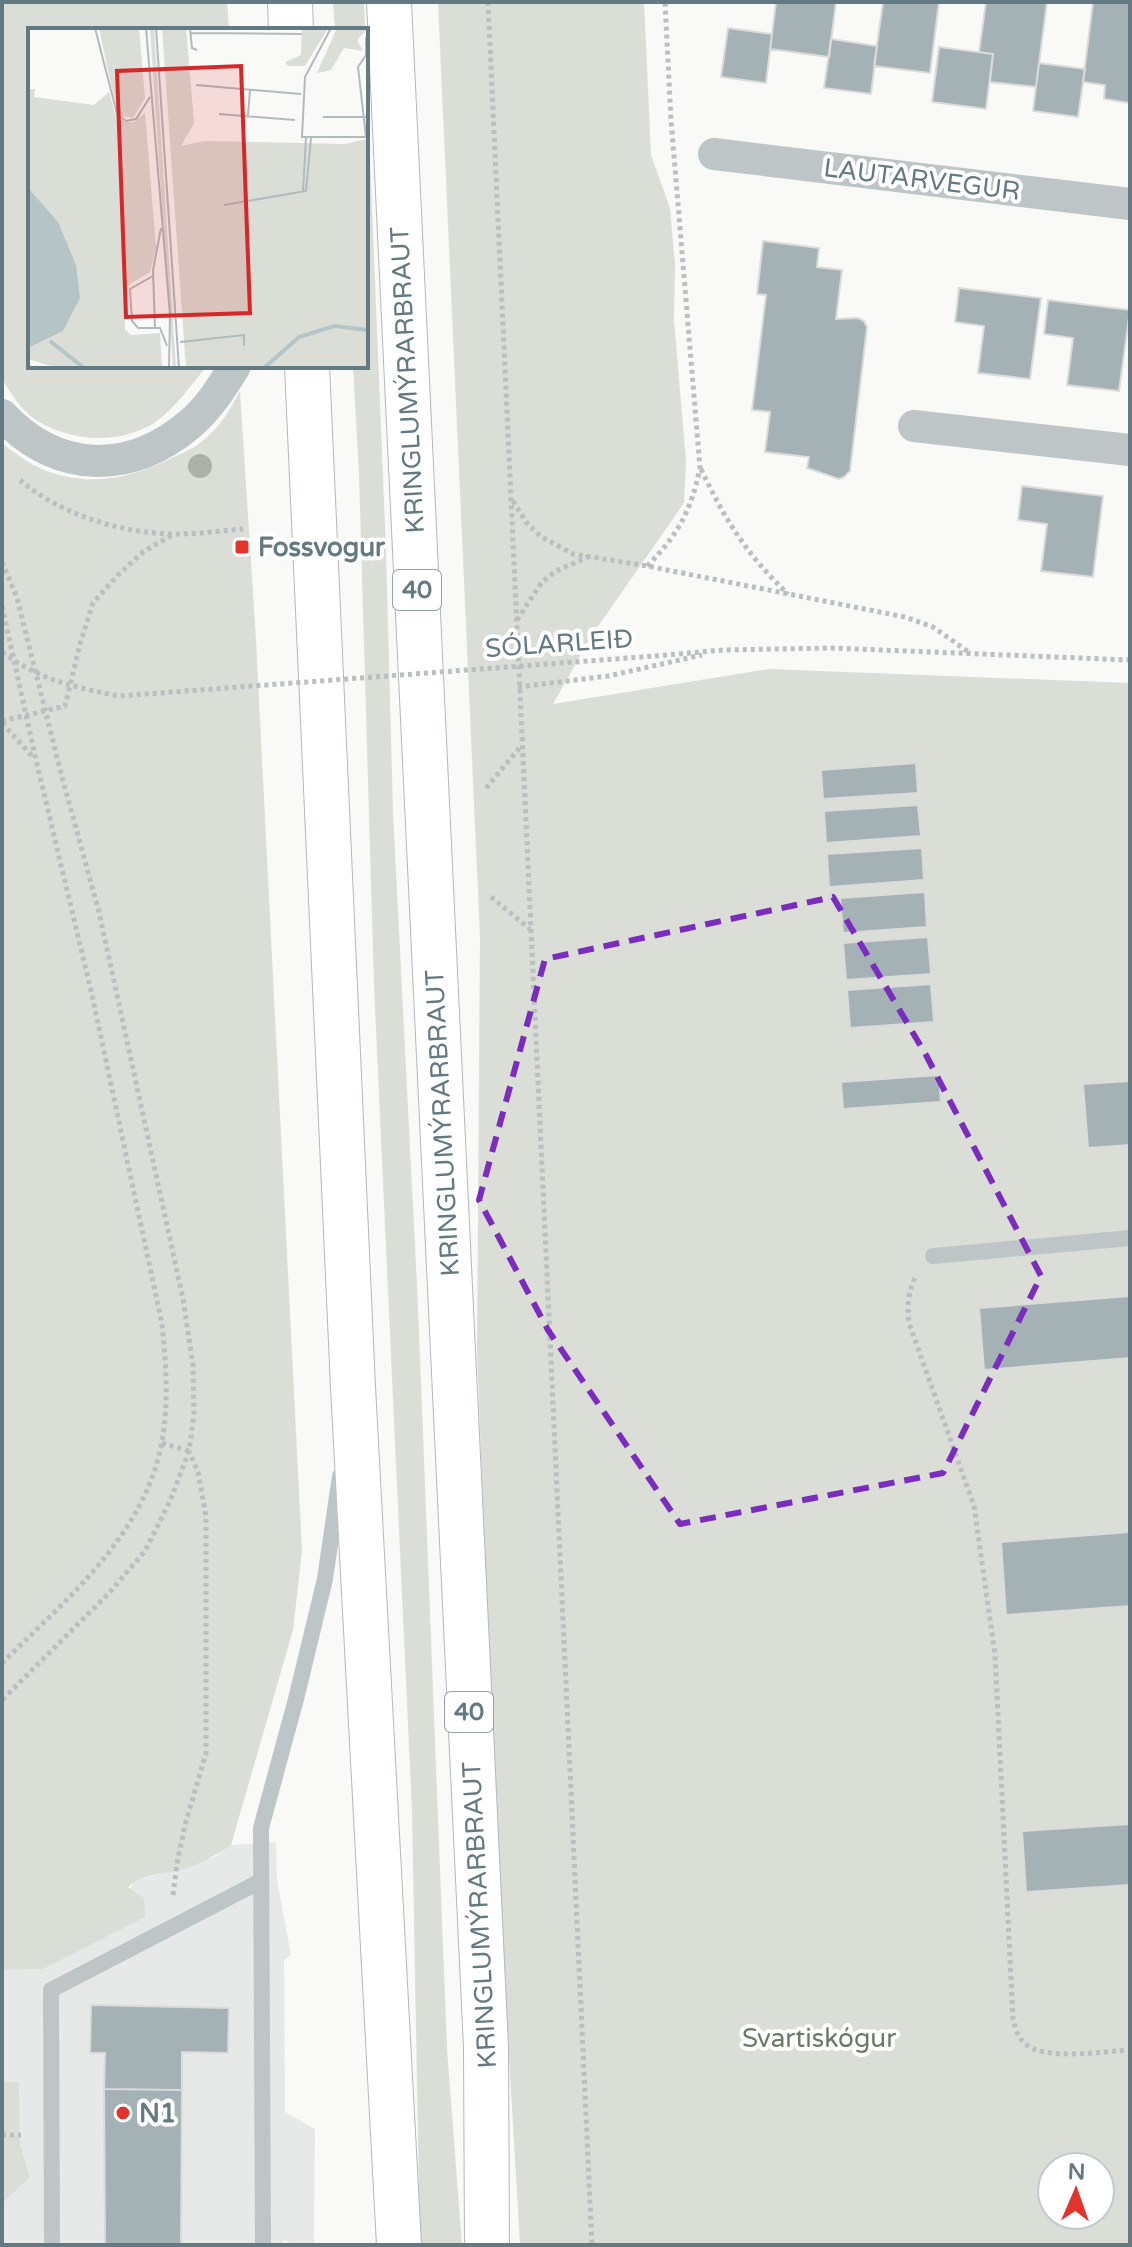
<svg xmlns="http://www.w3.org/2000/svg" width="1132" height="2247" font-family="'Varela Round',sans-serif">
<rect width="100%" height="100%" fill="#f9f9f7"/>
<!-- built -->
<path fill="#e7e9e8" d="M 276,1842 L 277,1880 L 291,1955 L 284,1960 L 285,2112 L 315,2129 L 314,2245 L 294,2245 L 285,2240 L 280,2245 L 2,2245 L 2,2204 L 30,2177 L 20,2144 L 19,2083 L 2,2082 L 2,1970 L 43,1969 L 144,1898 L 130,1889 L 134,1881 L 213,1858 L 231,1845 Z"/>
<!-- green -->
<path fill="#daded6" fill-rule="evenodd" d="M 2,2 L 227,2 L 229,30 L 30,30 L 30,366 L 207,366 C 192,384 176,407 157,421 C 121,446 68,442 33,418 C 20,408 10,392 2,379 Z
M 333,2 L 364,2 L 365,30 L 335,30 Z
M 438,2 L 644,2 L 651,155 L 670,208 L 675,265 L 674,320 L 686,461 L 684,503 L 592,635 L 553,704 L 769,669 L 1130,683 L 1130,2245 L 520,2245 L 495,1816 L 477,1351 L 480,937 ZM 1052,2167 L 1100,2167 L 1100,2215 L 1052,2215 Z
M 366,60 L 386,552 L 393,812 L 418,1306 L 447,2049 L 462,2245 L 420,2245 L 412,1811 L 374,986 L 359,474 L 353,366 L 366,366 Z
M 240,391 L 256,640 L 302,1551 L 293,1630 L 231,1845 C 216,1856 201,1863 184,1869 C 164,1874 144,1873 128,1887 L 144,1898 L 145,1917 L 43,1969 L 2,1970 L 2,443 C 15,453 29,464 44,470 C 91,488 133,478 176,456 C 187,451 200,445 208,436 C 223,423 231,407 240,391 Z
M 2,2082 L 19,2082 L 20,2144 L 30,2177 L 2,2204 Z"/>
<!-- building -->
<path fill="#a4b1b5" stroke="#dbdbd9" stroke-width="2" d="M 776,2 L 836,2 L 829,57 L 770,49 Z
M 883,2 L 939,2 L 930,73 L 874,66 Z
M 986,2 L 1047,2 L 1036,87 L 990,82 L 993,54 L 979,52 Z
M 1093,2 L 1130,2 L 1130,103 L 1104,99 L 1105,85 L 1083,82 Z
M 728,28 L 772,34 L 766,83 L 721,77 Z
M 831,39 L 877,46 L 871,94 L 824,88 Z
M 939,47 L 993,54 L 986,109 L 932,102 Z
M 1039,63 L 1085,69 L 1078,117 L 1033,111 Z
M 763,241 L 819,248 L 817,267 L 842,270 L 836,319 L 858,318 L 864,321 L 867,327 L 850,471 L 844,477 L 839,479 L 807,468 L 809,457 L 765,452 L 770,412 L 752,410 L 766,295 L 757,294 Z
M 959,288 L 1041,298 L 1030,379 L 978,373 L 984,326 L 955,322 Z
M 1048,300 L 1130,310 L 1119,391 L 1067,385 L 1073,338 L 1044,334 Z
M 1022,486 L 1103,496 L 1093,577 L 1041,571 L 1047,524 L 1018,520 Z
M 916,763 L 918,793 L 823,799 L 821,770 Z
M 918,805 L 921,836 L 826,843 L 824,811 Z
M 922,848 L 924,880 L 829,887 L 827,854 Z
M 925,892 L 927,927 L 843,933 L 840,898 Z
M 928,937 L 931,974 L 846,980 L 843,943 Z
M 931,984 L 934,1022 L 850,1028 L 847,990 Z
M 939,1075 L 941,1102 L 843,1109 L 841,1082 Z
M 1130,1081 L 1130,1145 L 1088,1148 L 1083,1084 Z
M 1130,1296 L 1130,1358 L 984,1370 L 979,1308 Z
M 1130,1532 L 1130,1606 L 1006,1615 L 1001,1542 Z
M 1130,1824 L 1130,1885 L 1026,1892 L 1022,1831 Z
M 91,2005 L 229,2008 L 228,2053 L 182,2052 L 182,2090 L 104,2089 L 105,2053 L 90,2053 Z
M 104,2089 L 182,2090 L 181,2245 L 105,2245 Z"/>
<g fill="none" stroke-linecap="round" stroke-linejoin="round">
<!-- primary casing -->
<g stroke="#b1b9bc" stroke-width="46">
<path id="primary" d="M 290,2 L 291,30
M 389,2 L 486,2047 L 487,2245
M 307,366 L 353,1387 L 399,2245"/>
</g>
<!-- path -->
<path stroke="#babfc1" stroke-width="5" stroke-dasharray="4 4" stroke-linecap="butt" d="M 488,2 L 592,2245
M 701,469 C 725,520 747,555 788,594
M 20,480 C 59,514 123,534 175,534 C 197,534 220,531 243,529
M 513,501 L 526,522 L 540,536 L 573,554 L 647,566 L 905,617 L 933,627 L 970,653
M 2,562 L 17,598 L 62,777 L 99,912 L 183,1299 L 193,1365 L 194,1414 L 189,1451 L 170,1501 L 145,1551 L 108,1594 L 2,1700
M 647,566 C 678,535 691,511 700,468 L 671,120 L 665,2
M 2,606 L 36,760 L 92,995 L 162,1324 C 166,1364 169,1402 162,1441 C 146,1534 65,1601 2,1663
M 517,620 L 542,582 L 556,571 L 588,557
M 655,656 L 723,650 L 831,648 L 1130,660
M 518,687 L 608,676 L 702,655
M 2,721 L 65,706 L 80,644 L 93,603 L 118,575 L 143,552 L 174,534
M 2,723 L 34,758
M 486,788 L 521,746
M 491,897 L 530,929
M 915,1278 C 908,1293 907,1306 909,1323 L 974,1506 L 995,1655 L 1013,2019 C 1015,2027 1017,2035 1023,2042 C 1042,2062 1104,2051 1130,2050
M 162,1443 L 189,1451
M 173,1895 L 177,1863 L 185,1825 L 206,1753 L 206,1516 L 198,1472 L 189,1451
M 2,2135 L 21,2135"/>
<!-- service -->
<path stroke="#bdc5c7" stroke-width="16" d="M 933,1256 L 1130,1238
M 52,2245 L 51,1990 L 261,1881
M 263,2245 L 261,1828 L 296,1699 L 325,1579 L 340,1476"/>
<!-- minor -->
<path stroke="#bdc5c7" stroke-width="32" d="M 714,154 L 1130,204
M 2,415 C 56,473 129,476 190,424 C 209,408 222,387 235,366
M 914,426 L 1130,450"/>
<!-- primary -->
<use href="#primary" stroke="#fff" stroke-width="44"/>
<!-- path-bridge -->
<path stroke="#babfc1" stroke-width="5" stroke-dasharray="4 4" stroke-linecap="butt" d="M 2,652 C 40,680 73,687 119,696 L 655,656"/>
</g>
<!-- trees -->
<circle fill="#abb3a6" cx="200" cy="466" r="12"/>
<!-- marked area -->
<path fill="none" stroke="#7b2cbf" stroke-width="6" stroke-dasharray="16 10" stroke-linejoin="round" d="M 833,897 L 926,1055 L 1041,1276 L 943,1473 L 680,1524 L 548,1330 L 479,1200 L 545,959 Z"/>
<!-- markers -->
<g fill="#e3342c" stroke="#fff" stroke-width="3">
<rect x="234" y="539" width="16" height="16" rx="4"/>
<circle cx="123" cy="2113" r="8"/>
</g>
<g text-anchor="middle" stroke-width="8" stroke-linejoin="round" paint-order="stroke">
<!-- shield labels -->
<g fill="#fff" stroke="#92a2a8" stroke-width="2">
<rect x="393" y="570" width="48" height="40" rx="6"/>
<rect x="445" y="1692" width="48" height="40" rx="6"/>
</g>
<g font-size="24" font-weight="bold" fill="#647a82">
<text x="417" y="598">40</text>
<text x="469" y="1720">40</text>
</g>
<!-- street labels -->
<g font-size="26" fill="#647a82" stroke="#fff">
<text transform="translate(922 179) rotate(7)" y="9">LAUTARVEGUR</text>
<text transform="translate(407 380) rotate(-93)" y="9">KRINGLUMÝRARBRAUT</text>
<text transform="translate(559 643) rotate(-4)" y="9">SÓLARLEIÐ</text>
<text transform="translate(442 1123) rotate(-93)" y="9">KRINGLUMÝRARBRAUT</text>
<text transform="translate(479 1915) rotate(-93)" y="9">KRINGLUMÝRARBRAUT</text>
</g>
<!-- poi labels -->
<g font-size="26" font-weight="bold" fill="#647a82" stroke="#fff" text-anchor="start">
<text x="258" y="556">Fossvogur</text>
<text x="139" y="2122">N1</text>
</g>
<!-- park labels -->
<g font-size="26" fill="#6b7a63" stroke="#fff">
<text x="819" y="2047">Svartiskógur</text>
</g>
</g>
<!-- overview -->
<g transform="translate(28 28)">
<rect width="340" height="340" fill="#f9f9f7"/>
<path d="M 71,0 L 111,0 L 117,70 L 105,90 L 94,88 L 88,80 ZM 122,0 L 126,0 L 148,340 L 145,340 ZM 134,0 L 158,0 L 166,95 L 153,118 L 176,113 L 317,116 L 339,111 L 340,340 L 158,340 ZM 274,0 L 299,2 L 277,38 L 260,38 L 257,34 L 273,27 ZM 309,0 L 340,0 L 329,12 L 335,23 L 316,20 L 303,42 L 289,45 ZM 0,61 L 7,61 L 6,69 L 66,77 L 81,64 L 87,86 L 96,94 L 106,94 L 117,85 L 128,220 L 122,244 L 97,259 L 97,302 L 103,307 L 132,305 L 134,340 L 30,340 L 0,331 Z" fill="#daded6"/>
<path d="M 0,160 L 30,194 L 48,237 L 52,270 L 35,303 L 0,320 Z" fill="#b5c5c7"/>
<path fill="none" stroke="#b5c5c7" stroke-width="4" d="M 22,313 L 56,340M 236,340 L 271,309 L 306,298 L 340,302"/>
<path fill="none" stroke="#b0bbbe" stroke-width="2" d="M 67,0 L 89,86 L 98,93 L 108,91 L 122,69M 118,0 L 142,287 L 141,340M 128,0 L 151,340M 162,0 L 164,20 L 169,22M 303,0 L 277,49 L 274,109 L 340,109M 162,5 L 274,6M 338,9 L 338,27 L 330,39 L 338,109M 168,57 L 273,66M 191,86 L 267,92M 220,87 L 222,62M 295,89 L 338,89M 275,164 L 278,109M 196,177 L 278,163 L 283,110M 125,248 L 102,261 L 104,293 L 110,300 L 132,300 L 139,318M 127,300 L 125,242 L 133,200M 152,314 L 216,307 L 216,318"/>
<path fill="#d62828" fill-opacity="0.15" stroke="#d62828" stroke-width="4" d="M 213,38 L 222,285 L 98,289 L 89,43 Z"/>
<rect width="340" height="340" fill="none" stroke="#647a82" stroke-width="4"/>
</g>
<!-- border -->
<rect width="1132" height="2247" fill="none" stroke="#647a82" stroke-width="8"/>
<!-- north arrow -->
<g transform="translate(1076 2191) rotate(2)"><circle r="38" fill="#ffffff" stroke="#c1cacd" stroke-width="2"/>
<path d="M0-6L14 30L0 20L-14 30Z" fill="#e3342c"/>
<text y="-12" font-size="22" font-weight="bold" text-anchor="middle" fill="#647a82">N</text>
</g>
</svg>
